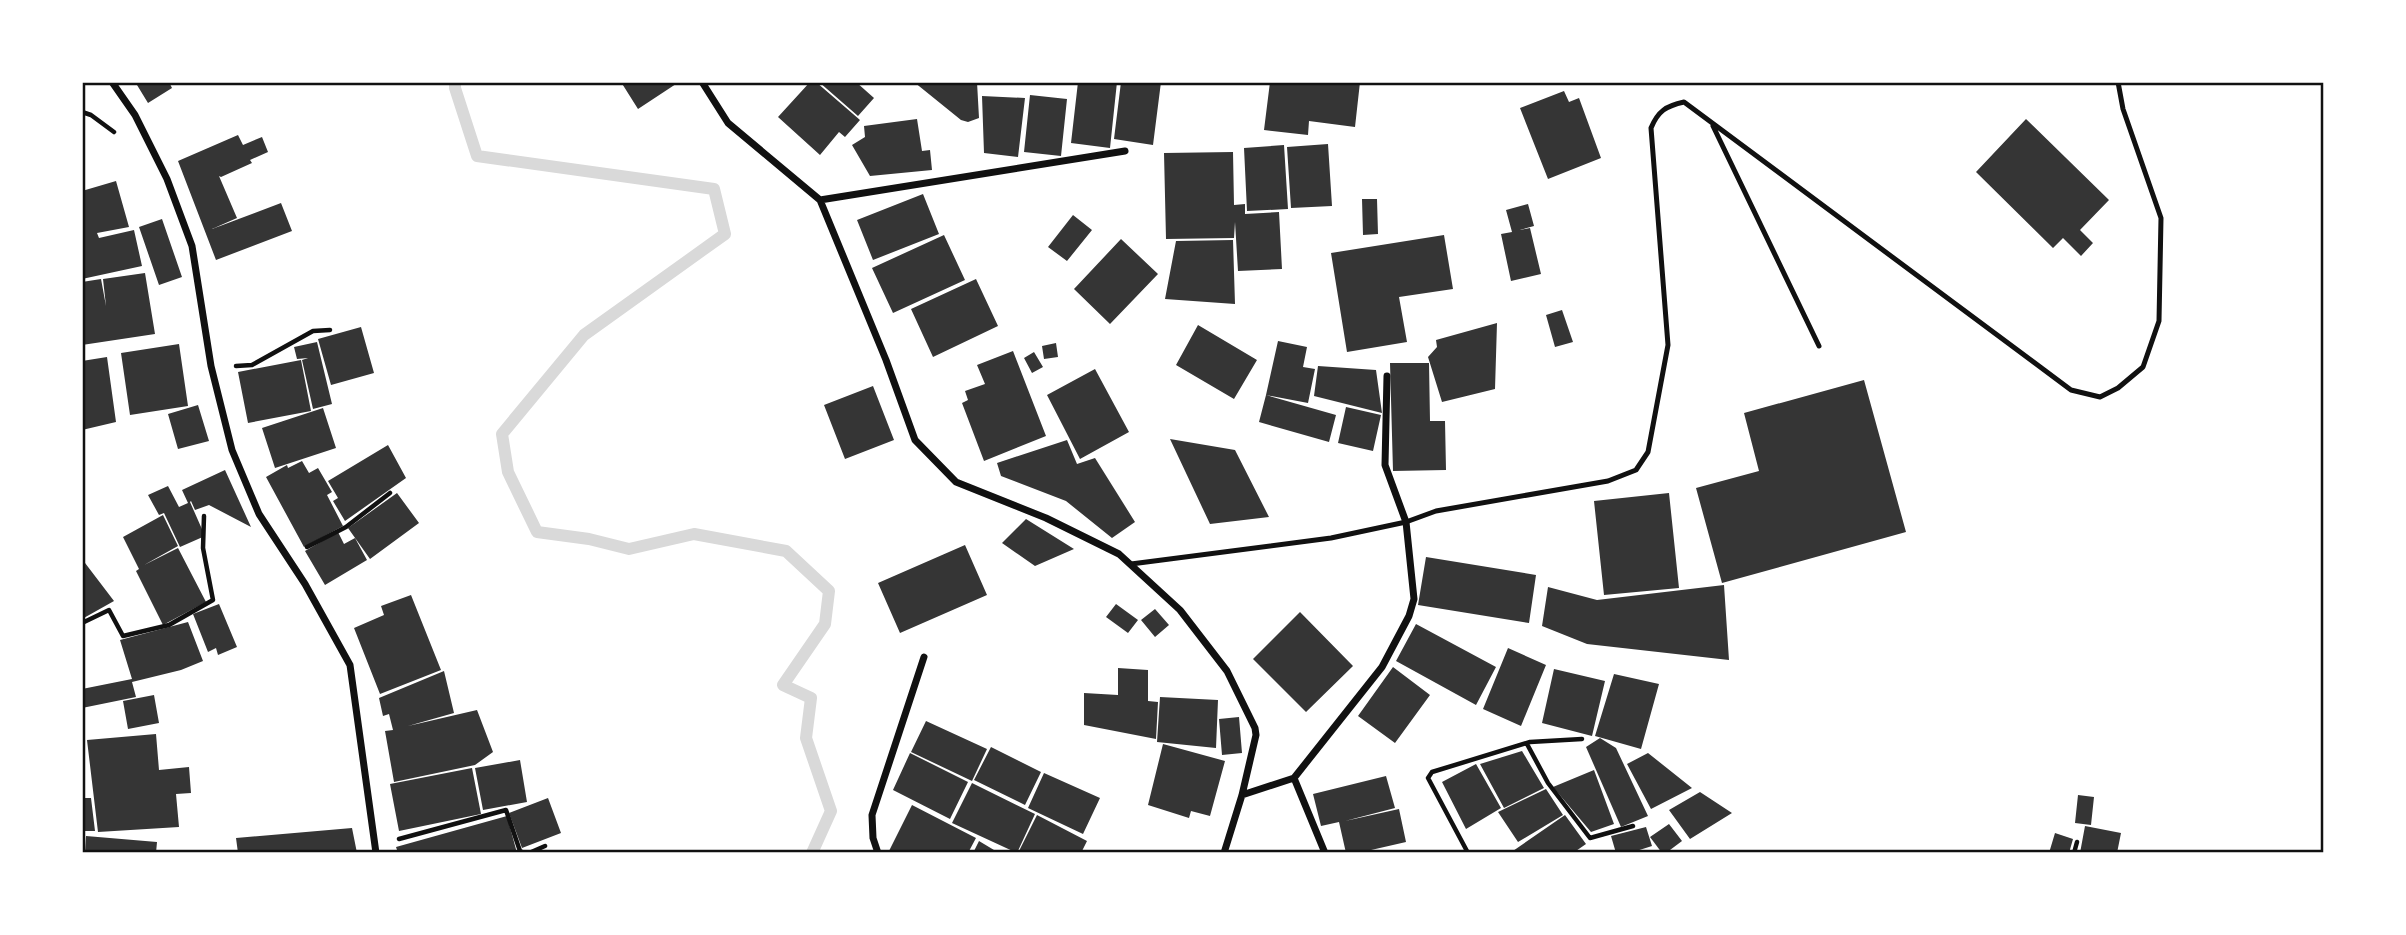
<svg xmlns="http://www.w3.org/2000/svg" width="2406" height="935" font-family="'Source Sans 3',sans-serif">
<rect width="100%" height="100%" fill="#fff"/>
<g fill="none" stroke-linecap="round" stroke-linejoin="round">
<!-- stream -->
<path stroke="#d9d9d9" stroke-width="12" d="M 455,82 L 455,88 L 477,156 L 714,189 L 725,234 L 584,335 L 502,434 L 508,472 L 537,532 L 589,539 L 629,549 L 694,534 L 786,551 L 829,591 L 825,624 L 783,685 L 811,698 L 806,738 L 831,811 L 812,853"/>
</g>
<!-- building -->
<path fill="#353535" d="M 142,82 L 169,82 L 172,88 L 148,103 L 137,85 Z
M 621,82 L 679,82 L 638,109 Z
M 810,82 L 816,82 L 860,120 L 845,137 L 839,132 L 820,155 L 778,117 Z
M 819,82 L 856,82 L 874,98 L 858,116 Z
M 914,82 L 977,82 L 979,118 L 968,122 L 961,120 Z
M 1078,82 L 1117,82 L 1110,148 L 1071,143 Z
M 1121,82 L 1161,82 L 1153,145 L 1114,139 Z
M 1270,82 L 1360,82 L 1355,127 L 1309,121 L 1308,135 L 1264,130 Z
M 1564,91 L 1569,102 L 1579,98 L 1601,158 L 1548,179 L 1520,108 Z
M 1030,95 L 1067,99 L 1061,156 L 1024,152 Z
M 982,96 L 1025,98 L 1018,157 L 984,153 Z
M 917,119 L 922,151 L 930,150 L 932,170 L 870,176 L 852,145 L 865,137 L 864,126 Z
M 2026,119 L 2109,200 L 2080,230 L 2093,243 L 2081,256 L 2063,238 L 2053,248 L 1976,172 Z
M 238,135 L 243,145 L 262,137 L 268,152 L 250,160 L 252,163 L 221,177 L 219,176 L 237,218 L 212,229 L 281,203 L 292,231 L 216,260 L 178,161 Z
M 1328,144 L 1332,206 L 1291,208 L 1287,147 Z
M 1284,145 L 1288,209 L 1247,211 L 1244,148 Z
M 1233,152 L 1234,205 L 1245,204 L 1245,214 L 1279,212 L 1282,269 L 1238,271 L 1235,222 L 1234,238 L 1166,239 L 1164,153 Z
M 116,181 L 129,227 L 97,233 L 99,238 L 134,230 L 142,266 L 82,279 L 82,191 Z
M 923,194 L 939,234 L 873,260 L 857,220 Z
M 1362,199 L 1377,199 L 1378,234 L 1363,235 Z
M 1528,204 L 1534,226 L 1520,230 L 1530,228 L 1541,274 L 1511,281 L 1501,234 L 1512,232 L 1506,210 Z
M 1073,215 L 1092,230 L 1067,261 L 1048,247 Z
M 162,219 L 182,277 L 159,285 L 139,227 Z
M 944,235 L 965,280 L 893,313 L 872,268 Z
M 1444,235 L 1453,289 L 1399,297 L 1407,342 L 1347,352 L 1331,253 Z
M 1121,239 L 1158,274 L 1110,324 L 1074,289 Z
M 1233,240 L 1235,304 L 1165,299 L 1176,241 Z
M 145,273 L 155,334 L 82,345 L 82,282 L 101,279 L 106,306 L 103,279 Z
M 976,279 L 998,326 L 933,357 L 911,309 Z
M 1562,310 L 1573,342 L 1555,347 L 1546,315 Z
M 1497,323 L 1495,389 L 1442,402 L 1428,357 L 1437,347 L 1436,340 Z
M 1198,325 L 1257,360 L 1234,399 L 1176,365 Z
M 361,327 L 374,373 L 331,385 L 318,339 Z
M 1278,341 L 1307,347 L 1303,367 L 1315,369 L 1308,403 L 1266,395 Z
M 317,342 L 332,404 L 313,409 L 302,360 L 308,358 L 297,359 L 294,347 Z
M 1056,343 L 1058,357 L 1044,359 L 1042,346 Z
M 179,344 L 188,406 L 130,415 L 121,353 Z
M 1013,351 L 1046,436 L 984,461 L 962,403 L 968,400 L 965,391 L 985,384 L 977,365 Z
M 1034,352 L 1043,367 L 1032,373 L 1024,358 Z
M 107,357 L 116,422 L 82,430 L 82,361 Z
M 301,360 L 311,411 L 248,423 L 238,372 Z
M 1390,363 L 1429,363 L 1430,421 L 1445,421 L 1446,470 L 1393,471 Z
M 1318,366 L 1376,370 L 1382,413 L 1314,396 Z
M 1095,369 L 1129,432 L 1080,459 L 1047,395 Z
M 1864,380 L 1906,532 L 1722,583 L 1696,488 L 1759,471 L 1744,413 Z
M 873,386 L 894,440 L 845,459 L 824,405 Z
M 1266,395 L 1336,415 L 1329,442 L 1259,422 Z
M 198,405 L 209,441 L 178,449 L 168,414 Z
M 1346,407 L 1381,415 L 1373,451 L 1338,443 Z
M 323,408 L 336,448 L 275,468 L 262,428 Z
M 1170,439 L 1235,450 L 1269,517 L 1210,524 Z
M 1067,440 L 1077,464 L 1095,458 L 1135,522 L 1112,538 L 1066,501 L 1001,476 L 997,463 Z
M 388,445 L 406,478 L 345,521 L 333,501 L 338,498 L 328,481 Z
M 302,461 L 309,473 L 318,468 L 332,492 L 327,495 L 343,526 L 304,547 L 266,477 L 287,465 L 288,468 Z
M 225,470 L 251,527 L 209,505 L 195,510 L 191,501 L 190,502 L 205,536 L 180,547 L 164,513 L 159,515 L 148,495 L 168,486 L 179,507 L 188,503 L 182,490 Z
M 397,493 L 419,523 L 370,559 L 348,528 Z
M 1669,493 L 1679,588 L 1604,595 L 1594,501 Z
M 163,515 L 178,546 L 144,565 L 178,548 L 206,602 L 163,625 L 136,571 L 139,569 L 123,537 Z
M 1026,519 L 1074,549 L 1035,566 L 1002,543 Z
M 338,532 L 344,544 L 355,538 L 367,560 L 325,585 L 305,551 Z
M 965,545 L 987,595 L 900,633 L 878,583 Z
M 1426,557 L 1536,575 L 1529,623 L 1418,605 Z
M 82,559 L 114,601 L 82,619 Z
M 1724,585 L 1729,660 L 1587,644 L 1542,626 L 1548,587 L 1597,600 Z
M 411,595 L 441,670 L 380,694 L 354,628 L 384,615 L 381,606 Z
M 219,604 L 237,647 L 218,655 L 216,648 L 208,652 L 193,614 Z
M 1116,604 L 1138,620 L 1128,633 L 1106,617 Z
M 1155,609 L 1169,625 L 1155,637 L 1141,620 Z
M 1300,612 L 1353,666 L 1306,712 L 1253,659 Z
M 188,622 L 203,661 L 181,670 L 132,682 L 136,697 L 82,708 L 82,689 L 132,679 L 120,640 Z
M 1416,624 L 1496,667 L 1476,705 L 1396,661 Z
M 1508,648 L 1546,665 L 1521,726 L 1483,709 Z
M 1393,667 L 1430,695 L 1395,743 L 1358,716 Z
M 1118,668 L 1148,670 L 1148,701 L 1158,702 L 1156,739 L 1084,725 L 1084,693 L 1118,695 Z
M 1554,669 L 1605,681 L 1592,736 L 1542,723 Z
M 444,671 L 454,713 L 408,726 L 477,710 L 493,752 L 475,765 L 394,782 L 385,731 L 393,730 L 389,714 L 383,716 L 379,698 Z
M 1614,674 L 1659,684 L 1641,749 L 1595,736 Z
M 154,695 L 159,723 L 128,729 L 123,701 Z
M 1160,697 L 1218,700 L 1216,748 L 1157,742 Z
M 1239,717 L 1242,753 L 1222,755 L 1219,719 Z
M 926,721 L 987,749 L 972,781 L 911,752 Z
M 156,734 L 159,770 L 189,767 L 191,793 L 176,794 L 179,827 L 98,832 L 87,740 Z
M 1600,738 L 1616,748 L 1648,816 L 1621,827 L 1586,747 Z
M 1163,744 L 1225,761 L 1210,816 L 1191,811 L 1189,818 L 1148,805 Z
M 991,747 L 1041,772 L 1025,805 L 974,780 Z
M 1522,751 L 1544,788 L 1504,808 L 1480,764 Z
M 910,753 L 968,782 L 950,819 L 893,790 Z
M 1648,753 L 1692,788 L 1651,809 L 1627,764 Z
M 520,760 L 527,802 L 483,810 L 475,768 Z
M 1476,764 L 1501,808 L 1466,829 L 1442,782 Z
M 472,768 L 481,814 L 399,831 L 390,784 Z
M 1594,770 L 1614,824 L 1591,832 L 1553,787 Z
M 1044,773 L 1100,798 L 1083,834 L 1028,808 Z
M 1386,776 L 1395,808 L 1345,821 L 1399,809 L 1406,842 L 1358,853 L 1346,853 L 1339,822 L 1321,826 L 1313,794 Z
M 972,783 L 1035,814 L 1017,853 L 952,823 Z
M 1546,789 L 1563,815 L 1518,842 L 1498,812 Z
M 1700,792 L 1732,813 L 1690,839 L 1669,810 Z
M 2078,795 L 2094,797 L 2091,825 L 2075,823 Z
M 82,798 L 91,798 L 95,831 L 82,831 Z
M 548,798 L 561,833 L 522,848 L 509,813 Z
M 912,805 L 976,838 L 968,853 L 892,853 L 889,851 Z
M 1037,815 L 1087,841 L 1081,853 L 1018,853 Z
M 1565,815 L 1586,844 L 1573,853 L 1510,853 Z
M 507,816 L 517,853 L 398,853 L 396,847 Z
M 1669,824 L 1682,841 L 1666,853 L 1662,853 L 1650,837 Z
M 2085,826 L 2121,833 L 2117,853 L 2080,853 Z
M 1646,827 L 1652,846 L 1630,853 L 1616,853 L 1611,836 Z
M 352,828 L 357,853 L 238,853 L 236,838 Z
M 2055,833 L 2073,839 L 2069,853 L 2049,853 Z
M 86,836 L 157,842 L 156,853 L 85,853 Z
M 979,841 L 999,853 L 973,853 Z"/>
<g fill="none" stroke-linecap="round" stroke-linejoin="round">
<!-- path -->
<path stroke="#111" stroke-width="4.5" d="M 82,112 L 91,115 L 114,132
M 236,366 L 252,365 L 313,331 L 330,330
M 307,547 L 346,527 L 390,493
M 82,623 L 109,610 L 123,636 L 169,625 L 213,600 L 203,548 L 204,516
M 1527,744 L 1548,783 L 1590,838 L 1633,826
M 399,839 L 506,810 L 520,851 L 524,853
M 529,853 L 545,846
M 1468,853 L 1428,778 L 1432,772 L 1530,742 L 1582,739
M 2074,853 L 2077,842"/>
<!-- service -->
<path stroke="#111" stroke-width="5" d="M 1713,126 L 1819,346
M 1131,564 L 1331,538 L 1406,522 L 1436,511 L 1608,481 L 1636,470 L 1648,452 L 1668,345 L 1651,128 C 1658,111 1666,106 1684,102 L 2071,390 L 2100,397 L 2118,388 L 2143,367 L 2159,321 L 2161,218 L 2123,109 L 2118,82"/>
<!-- minor -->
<path stroke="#111" stroke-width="7" d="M 112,82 L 135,115 L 167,179 L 192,246 L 211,366 L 232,450 L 259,514 L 305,584 L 350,665 L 376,853
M 702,82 L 728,123 L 820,200 L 886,360 L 915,440 L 956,482 L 1046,518 L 1119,554 L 1180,610 L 1227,671 L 1255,728 L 1256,735 L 1242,795 L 1224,853
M 820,200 L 1125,151
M 1294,778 L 1325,853
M 1242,795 L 1294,778 L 1382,667 L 1409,616 L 1414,599 L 1406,522 L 1385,465 L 1387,376
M 878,853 L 873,838 L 872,815 L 924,657"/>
</g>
<!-- border -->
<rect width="2406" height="935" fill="none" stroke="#ffffff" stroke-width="168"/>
<rect x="84" y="84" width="2238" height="767" fill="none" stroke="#111" stroke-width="2.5"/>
</svg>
